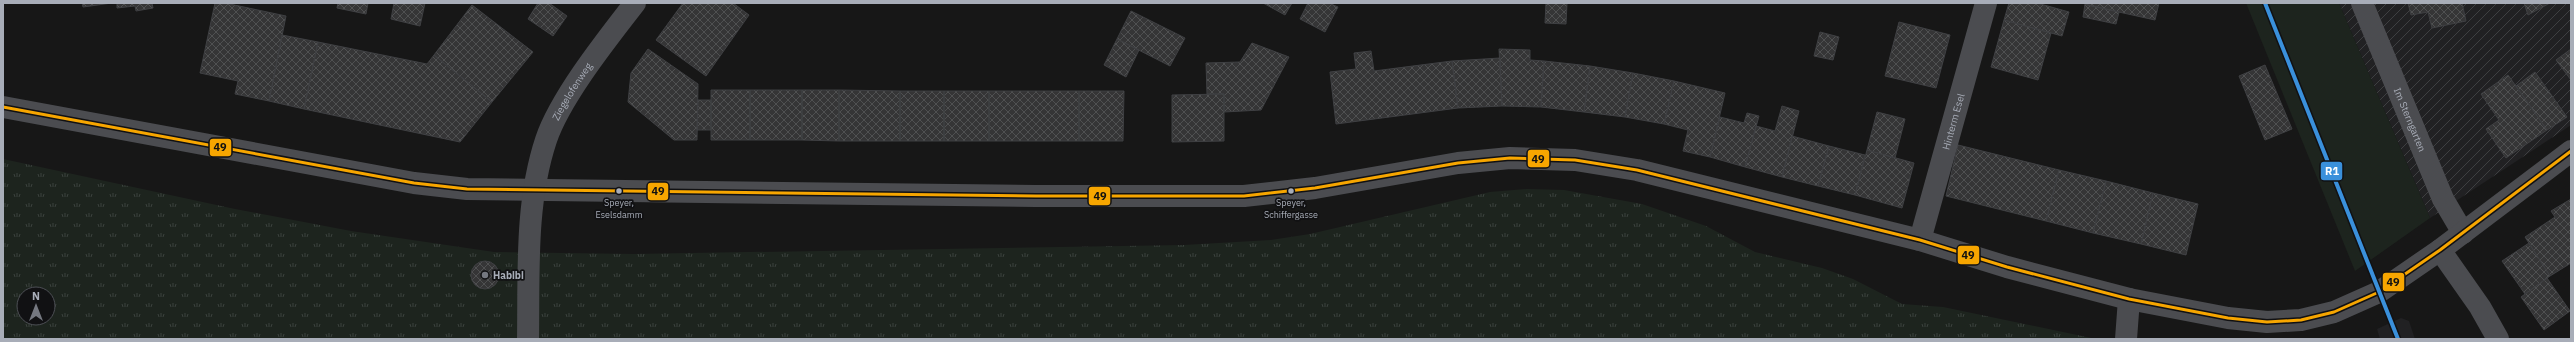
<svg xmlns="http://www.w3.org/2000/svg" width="2574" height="342" font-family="'IBM Plex Sans',sans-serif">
<defs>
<pattern id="industrial-furrows" width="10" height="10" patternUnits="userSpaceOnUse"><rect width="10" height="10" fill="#212123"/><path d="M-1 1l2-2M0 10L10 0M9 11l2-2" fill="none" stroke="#3e3f41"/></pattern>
<pattern id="park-tufts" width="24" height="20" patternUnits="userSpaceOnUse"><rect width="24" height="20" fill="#1d241e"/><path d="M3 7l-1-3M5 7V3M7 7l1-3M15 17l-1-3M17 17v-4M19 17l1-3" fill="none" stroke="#3b413d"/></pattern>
<pattern id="building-cross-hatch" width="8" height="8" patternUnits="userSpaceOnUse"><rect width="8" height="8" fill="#353536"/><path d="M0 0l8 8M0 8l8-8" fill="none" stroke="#4f5051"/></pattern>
</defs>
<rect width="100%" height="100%" fill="#171717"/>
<!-- built -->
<path fill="#212123" d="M 2401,318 L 2409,321 L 2415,339 L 2380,339 L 2377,329 Z"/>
<!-- industrial -->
<path fill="url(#industrial-furrows)" d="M 2339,3 L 2571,3 L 2571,125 L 2430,218 Z"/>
<!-- grass -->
<path fill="#1d241e" d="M 2246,3 L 2339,3 L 2430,218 L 2355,271 Z"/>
<!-- park -->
<path fill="url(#park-tufts)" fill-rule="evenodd" d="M 3,159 L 235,209 L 351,231 L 494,252 L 634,254 L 1184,245 L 1271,240 L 1310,234 L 1490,192 L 1527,189 L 1564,190 L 1642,204 L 1706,226 L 1755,252 L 1822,268 L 1853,279 L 1902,304 L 1943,307 L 2096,339 L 3,339 ZM 24,294 L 48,294 L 48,318 L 24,318 Z"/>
<!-- building -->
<path fill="url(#building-cross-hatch)" stroke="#3f4043" d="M 82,3 L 112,3 L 83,7 Z
M 117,3 L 152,3 L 153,8 L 136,11 L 135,6 L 117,8 Z
M 215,3 L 225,3 L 286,16 L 269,101 L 235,94 L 238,81 L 200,73 Z
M 338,3 L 368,3 L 366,14 L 337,8 Z
M 394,3 L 425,3 L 420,26 L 391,19 Z
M 538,3 L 549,3 L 567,16 L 553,36 L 528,19 Z
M 683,3 L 733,3 L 749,15 L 706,76 L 656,40 Z
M 1263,3 L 1292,3 L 1285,15 Z
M 1308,3 L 1329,3 L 1338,7 L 1325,32 L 1300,19 Z
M 1546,3 L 1567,3 L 1566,24 L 1545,23 Z
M 2009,3 L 2037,3 L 2069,12 L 2062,36 L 2004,20 Z
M 2088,3 L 2159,3 L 2155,20 L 2087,5 Z
M 2408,3 L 2462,3 L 2466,21 L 2432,28 L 2428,12 L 2411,15 Z
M 2524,3 L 2550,3 L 2528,15 Z
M 2085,4 L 2119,12 L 2116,24 L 2083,17 Z
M 472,5 L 533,52 L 492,102 L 434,55 Z
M 1131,11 L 1185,38 L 1170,66 L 1117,39 Z
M 2004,20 L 2051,33 L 2038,80 L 1991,67 Z
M 1899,22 L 1950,35 L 1936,88 L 1885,76 Z
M 1820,32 L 1839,37 L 1833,60 L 1814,56 Z
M 282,35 L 318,42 L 304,109 L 269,101 Z
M 1117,39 L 1139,50 L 1126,77 L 1104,65 Z
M 318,42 L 427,64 L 434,55 L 492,102 L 460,142 L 304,109 Z
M 1252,43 L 1289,57 L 1261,110 L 1224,112 L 1224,94 L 1207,94 L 1206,63 L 1240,62 Z
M 648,49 L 698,84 L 697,140 L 674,140 L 628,102 L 631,73 Z
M 1499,49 L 1530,50 L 1530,60 L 1544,61 L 1541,107 L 1502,106 Z
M 2571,49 L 2571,80 L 2556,60 Z
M 1371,51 L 1374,71 L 1452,61 L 1458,108 L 1336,124 L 1330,72 L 1356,69 L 1354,53 Z
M 1500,58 L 1502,106 L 1458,108 L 1452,61 Z
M 1544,61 L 1590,66 L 1584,112 L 1541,107 Z
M 2265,65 L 2292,129 L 2265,140 L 2239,76 Z
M 1590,66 L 1633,73 L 1625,117 L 1584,112 Z
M 2535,72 L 2567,117 L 2547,130 L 2516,86 Z
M 1633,73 L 1674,81 L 1664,124 L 1625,117 Z
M 2508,75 L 2547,130 L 2506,158 L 2486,129 L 2499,120 L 2481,94 Z
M 1674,81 L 1725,93 L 1710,157 L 1683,151 L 1688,130 L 1664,124 Z
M 711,90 L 750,90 L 750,140 L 711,140 Z
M 750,90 L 802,90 L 802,140 L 750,140 Z
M 802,90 L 839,90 L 839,141 L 802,140 Z
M 839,90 L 900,91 L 900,141 L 839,141 Z
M 900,91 L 944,91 L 944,141 L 900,141 Z
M 944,91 L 989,91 L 989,141 L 944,141 Z
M 989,91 L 1079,91 L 1079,141 L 989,141 Z
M 1079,91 L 1124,91 L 1123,141 L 1079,141 Z
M 1224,94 L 1224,141 L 1172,142 L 1172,95 Z
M 698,100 L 711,100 L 711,130 L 697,130 Z
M 1782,106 L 1799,111 L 1782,177 L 1745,167 L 1756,126 L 1775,131 Z
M 1877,112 L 1905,119 L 1895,158 L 1867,150 Z
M 1747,113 L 1759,116 L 1745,167 L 1710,157 L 1720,117 L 1744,123 Z
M 1792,136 L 1829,146 L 1818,186 L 1782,177 Z
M 1958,145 L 2059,170 L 2046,221 L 1946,196 Z
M 1829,146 L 1865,155 L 1855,195 L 1818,186 Z
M 1867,150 L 1914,163 L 1902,208 L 1855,195 Z
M 2059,170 L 2106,181 L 2093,233 L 2046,221 Z
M 2106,181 L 2153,193 L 2141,244 L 2093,233 Z
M 2153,193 L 2198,204 L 2186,255 L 2141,244 Z
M 2571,199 L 2571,263 L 2550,276 L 2525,237 L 2555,217 L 2551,211 Z
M 2529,243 L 2550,276 L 2525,294 L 2502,261 Z
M471 275a14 14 0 1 1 28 0a14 14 0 1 1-28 0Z
M 2547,278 L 2570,311 L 2544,330 L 2521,297 Z"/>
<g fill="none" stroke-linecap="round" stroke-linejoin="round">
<!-- minor -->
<g stroke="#4b4c50" stroke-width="22">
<path id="s1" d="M 2362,3 L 2443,199 L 2463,233"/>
<path d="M 3,107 L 414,183 L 467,189 L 1036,196 L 1244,196 L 1315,188 L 1458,163 L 1510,158 L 1575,160 L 1637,170 L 1920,240 L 2007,267 L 2129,299 L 2228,318 L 2267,322 L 2301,320 L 2334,312 L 2379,292 L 2440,250 L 2571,151"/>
<path id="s2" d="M 1920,240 L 1986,3"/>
<path d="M 2440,250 L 2480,307 L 2498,339"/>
<path id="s3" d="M 528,339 C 529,274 525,203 546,140 C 560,98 607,39 635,3"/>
<path d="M 2126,339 L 2129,299"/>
</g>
<!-- bus-1 casing -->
<g stroke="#111113" stroke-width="6">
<path id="bus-1" d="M 3,107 L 414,183 L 467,189 L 1036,196 L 1244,196 L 1315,188 L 1458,163 L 1510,158 L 1575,160 L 1637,170 L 1920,240 L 2007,267 L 2129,299 L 2228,318 L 2267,322 L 2301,320 L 2334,312 L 2379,292 L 2440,250 L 2571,151"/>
</g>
<!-- bus-1 -->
<use href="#bus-1" stroke="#f7a600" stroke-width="3"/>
<!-- rail-1 casing -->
<g stroke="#111113" stroke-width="7">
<path id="rail-1" d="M 2265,3 L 2398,339"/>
</g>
<!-- rail-1 -->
<use href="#rail-1" stroke="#3a90db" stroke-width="4"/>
</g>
<!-- markers -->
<g fill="#a8adb8" stroke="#111113" stroke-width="1.5">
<circle cx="619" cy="191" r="3.5"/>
<circle cx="1291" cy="191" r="3.5"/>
</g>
<circle fill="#757880" stroke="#111113" stroke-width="1.5" cx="485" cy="275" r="4"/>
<g text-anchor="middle" stroke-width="3.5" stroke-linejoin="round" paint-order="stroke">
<!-- bus labels -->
<g font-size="9" fill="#a8adb8" stroke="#111113">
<text x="619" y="206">Speyer,<tspan x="619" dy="12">Eselsdamm</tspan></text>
<text x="1291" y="206">Speyer,<tspan x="1291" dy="12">Schiffergasse</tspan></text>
</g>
<!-- street labels -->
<g font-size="10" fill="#a8adb8" stroke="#111113">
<text dy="4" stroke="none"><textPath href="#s3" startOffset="256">Ziegelofenweg</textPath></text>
<text dy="4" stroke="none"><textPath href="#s1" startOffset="126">Im Sterngarten</textPath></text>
<text dy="4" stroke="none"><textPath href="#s2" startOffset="123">Hinterm Esel</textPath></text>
</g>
<!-- poi labels -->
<g font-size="10" font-weight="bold" fill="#a8adb8" stroke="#111113" text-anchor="start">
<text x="493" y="279">Habibi</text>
</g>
</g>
<g stroke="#111113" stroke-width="1.5">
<rect x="209" y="138" width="23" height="19" rx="4" fill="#f7a600"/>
<rect x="1527" y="149" width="23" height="19" rx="4" fill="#f7a600"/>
<rect x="2320" y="161" width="23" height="20" rx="4" fill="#3a90db"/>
<rect x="647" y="182" width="22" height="19" rx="4" fill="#f7a600"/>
<rect x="1088" y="186" width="23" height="20" rx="4" fill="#f7a600"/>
<rect x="1957" y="245" width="23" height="20" rx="4" fill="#f7a600"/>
<rect x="2382" y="272" width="23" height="20" rx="4" fill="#f7a600"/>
</g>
<g font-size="11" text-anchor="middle" font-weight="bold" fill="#fff">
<text x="2332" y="175">R1</text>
</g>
<g font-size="11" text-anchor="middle" font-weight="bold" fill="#111">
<text x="220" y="151">49</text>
<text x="1538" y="163">49</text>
<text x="658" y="195">49</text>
<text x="1100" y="200">49</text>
<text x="1968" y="259">49</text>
<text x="2393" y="286">49</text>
</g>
<!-- border -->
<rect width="2574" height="342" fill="none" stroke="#a8adb8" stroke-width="8"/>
<!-- north arrow -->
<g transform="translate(36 306)"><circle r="19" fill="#111113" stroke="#4d4f55"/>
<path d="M0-3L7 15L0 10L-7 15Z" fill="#757880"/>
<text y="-6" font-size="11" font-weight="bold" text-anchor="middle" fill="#a8adb8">N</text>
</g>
</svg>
